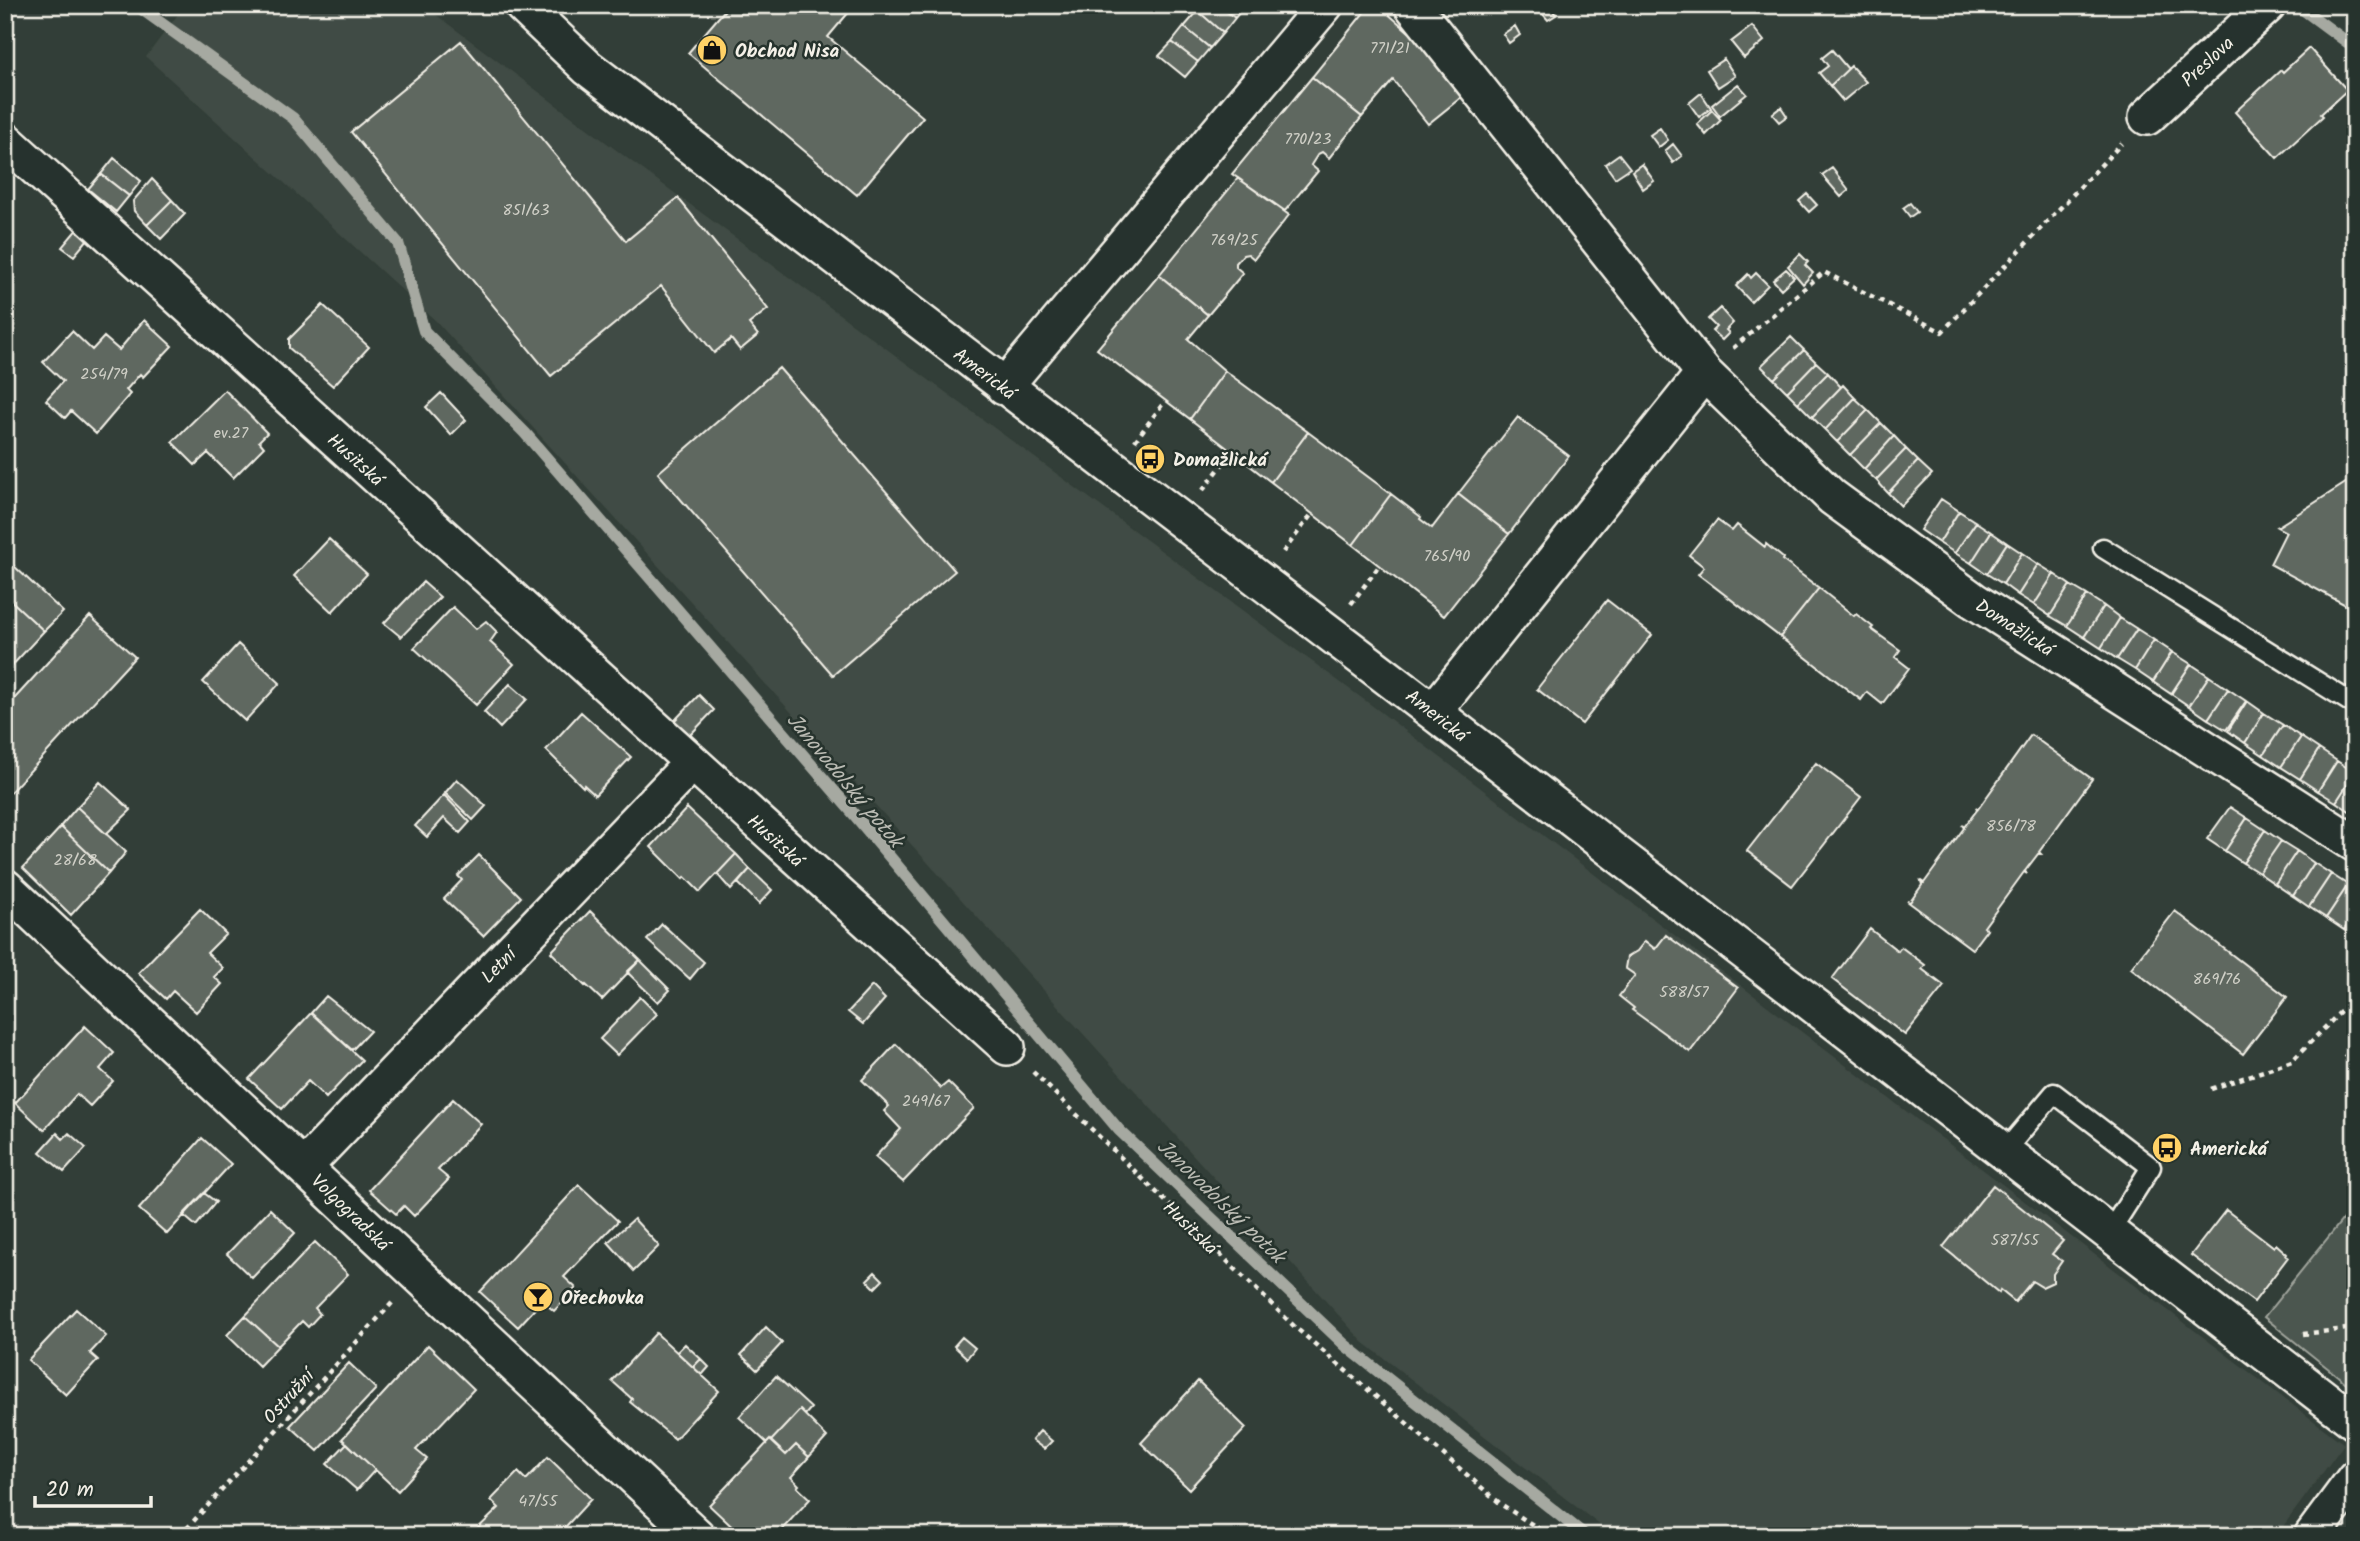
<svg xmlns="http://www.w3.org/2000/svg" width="2360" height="1541" font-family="Kalam,sans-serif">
<rect width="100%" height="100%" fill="#323e38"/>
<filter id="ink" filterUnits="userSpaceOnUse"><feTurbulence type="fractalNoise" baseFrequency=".0143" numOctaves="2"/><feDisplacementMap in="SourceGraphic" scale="14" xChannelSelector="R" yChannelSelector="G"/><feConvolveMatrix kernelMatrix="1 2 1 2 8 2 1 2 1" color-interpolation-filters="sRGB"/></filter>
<g filter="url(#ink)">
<!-- built -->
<path fill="#404b44" d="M 185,5 L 423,5 L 631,161 L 1378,710 L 2344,1444 L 2276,1536 L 1614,1536 L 1363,1342 L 436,321 L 146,57 Z"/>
<!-- green -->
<path fill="#4c564f" stroke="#a0a49c" stroke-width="2" d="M 2355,1204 L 2355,1390 L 2264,1317 Z"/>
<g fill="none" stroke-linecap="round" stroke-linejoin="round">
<!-- stream -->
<path stroke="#a6a9a1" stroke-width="12" d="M 136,5 L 293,118 L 398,243 L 424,331 L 525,433 L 853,813 L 1119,1130 L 1345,1345 L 1586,1536
M 2297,5 L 2355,48"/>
</g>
<!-- building -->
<path fill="#5f6861" stroke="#f4f1e8" stroke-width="2" d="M 729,5 L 855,5 L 828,37 L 923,117 L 857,195 L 688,53 Z
M 1203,5 L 1218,5 L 1235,18 L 1223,33 L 1198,11 Z
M 1218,5 L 1246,5 L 1235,18 Z
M 1370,5 L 1378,5 L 1409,32 L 1416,26 L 1469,91 L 1428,124 L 1393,80 L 1362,117 L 1312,77 Z
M 1549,5 L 1556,15 L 1548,20 L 1536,6 Z
M 1198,11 L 1223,33 L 1210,48 L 1184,27 Z
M 1515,26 L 1520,35 L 1509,43 L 1503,34 Z
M 1752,26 L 1764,41 L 1744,58 L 1731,42 Z
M 1184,27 L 1210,48 L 1198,62 L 1172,42 Z
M 461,41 L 626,241 L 678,198 L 768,309 L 749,324 L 758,335 L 740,350 L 731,339 L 714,353 L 661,286 L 551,376 L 351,132 Z
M 1172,42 L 1198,62 L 1185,77 L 1159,56 Z
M 2309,48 L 2347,90 L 2321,114 L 2323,116 L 2277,158 L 2235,112 L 2281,70 L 2283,72 Z
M 1832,50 L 1848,69 L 1830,86 L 1819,73 L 1828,66 L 1822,58 Z
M 1724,59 L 1735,76 L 1718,87 L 1707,70 Z
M 1851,66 L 1866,82 L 1843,101 L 1830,86 Z
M 1312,77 L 1362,117 L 1329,158 L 1322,152 L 1318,154 L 1311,165 L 1318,171 L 1285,211 L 1232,174 Z
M 1738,84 L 1747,94 L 1720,116 L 1712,105 Z
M 1701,93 L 1711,108 L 1699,117 L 1689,103 Z
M 1781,107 L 1787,116 L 1779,122 L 1772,114 Z
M 1712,110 L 1721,120 L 1706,135 L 1697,124 Z
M 1660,128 L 1668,140 L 1659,147 L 1650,135 Z
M 1673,144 L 1682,156 L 1673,163 L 1665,151 Z
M 1619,154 L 1630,168 L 1615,178 L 1605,164 Z
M 114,158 L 141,181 L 129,196 L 101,174 Z
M 1642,164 L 1654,181 L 1643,189 L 1632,171 Z
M 1832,168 L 1849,190 L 1841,197 L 1822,175 Z
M 101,174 L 129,196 L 116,212 L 88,189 Z
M 1238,178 L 1289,215 L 1254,259 L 1248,254 L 1243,255 L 1236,263 L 1236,267 L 1243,273 L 1208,315 L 1159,275 Z
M 152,179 L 172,200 L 147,225 L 134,211 L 133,201 Z
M 1807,194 L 1817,205 L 1809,212 L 1799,201 Z
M 172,200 L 185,214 L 161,239 L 147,225 Z
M 1910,203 L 1917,212 L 1910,217 L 1903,208 Z
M 78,228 L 88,239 L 74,256 L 62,247 Z
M 1800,254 L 1808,262 L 1805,265 L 1813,273 L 1803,284 L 1788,266 Z
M 1786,269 L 1794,277 L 1781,289 L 1773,280 Z
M 1756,273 L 1768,285 L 1751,302 L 1736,286 L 1748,274 L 1751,278 Z
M 1159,275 L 1208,315 L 1188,339 L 1225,371 L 1190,419 L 1097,349 Z
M 323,305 L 369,347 L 333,386 L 289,348 L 289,339 Z
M 1720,308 L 1733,323 L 1726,330 L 1729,333 L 1722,340 L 1712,331 L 1716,327 L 1708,319 Z
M 144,320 L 172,346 L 143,377 L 140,374 L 126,390 L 130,394 L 96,434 L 71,411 L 65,418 L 46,400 L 63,381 L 43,362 L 72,331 L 92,350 L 104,337 L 119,350 Z
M 1791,337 L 1804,350 L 1774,379 L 1761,366 Z
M 1804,350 L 1816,362 L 1787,392 L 1774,379 Z
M 1816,362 L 1828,373 L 1798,403 L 1787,392 Z
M 779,368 L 955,571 L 833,675 L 658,473 Z
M 1225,371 L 1308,432 L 1271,482 L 1190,419 Z
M 1828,373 L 1841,387 L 1812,417 L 1798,403 Z
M 1843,385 L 1855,398 L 1825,430 L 1812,417 Z
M 225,390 L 267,433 L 259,441 L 264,447 L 233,478 L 208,453 L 195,465 L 172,442 Z
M 441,393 L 466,420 L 451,435 L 426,407 Z
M 1855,398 L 1868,410 L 1837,442 L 1825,430 Z
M 1868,410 L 1881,423 L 1850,455 L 1837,442 Z
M 1518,417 L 1569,456 L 1509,534 L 1458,494 Z
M 1881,423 L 1894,436 L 1864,469 L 1850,455 Z
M 1308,432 L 1391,494 L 1353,545 L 1271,482 Z
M 1894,436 L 1906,449 L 1876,480 L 1864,469 Z
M 1906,449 L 1918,461 L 1888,493 L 1876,480 Z
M 1918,461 L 1932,474 L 1901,506 L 1888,493 Z
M 2355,477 L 2355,610 L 2270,564 L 2286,532 L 2277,527 Z
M 1391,494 L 1421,517 L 1420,519 L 1432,528 L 1458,494 L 1509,534 L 1444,616 L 1353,545 Z
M 1941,499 L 1959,511 L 1939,543 L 1920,530 Z
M 1959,511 L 1976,522 L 1955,553 L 1939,543 Z
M 1717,520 L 1732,531 L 1737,525 L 1765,547 L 1766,544 L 1783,558 L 1782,560 L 1819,588 L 1780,637 L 1698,574 L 1704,567 L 1689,555 Z
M 1976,522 L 1991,532 L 1971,563 L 1955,553 Z
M 1991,532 L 2007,543 L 1987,574 L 1971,563 Z
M 329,539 L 367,574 L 332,612 L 294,576 Z
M 2007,543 L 2022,553 L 2003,584 L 1987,574 Z
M 2022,553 L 2038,564 L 2018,595 L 2003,584 Z
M 2038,564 L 2054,574 L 2034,605 L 2018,595 Z
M 14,566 L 63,612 L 44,631 L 5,595 L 5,575 Z
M 2054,574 L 2070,585 L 2050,616 L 2034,605 Z
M 423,582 L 440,597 L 401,637 L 384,623 Z
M 2070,585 L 2087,595 L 2067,626 L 2050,616 Z
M 1819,588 L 1854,616 L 1856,614 L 1873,627 L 1871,629 L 1900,650 L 1895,657 L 1909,668 L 1882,704 L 1867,692 L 1861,700 L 1780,637 Z
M 5,595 L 44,631 L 9,669 L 5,665 Z
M 2087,595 L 2104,606 L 2084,637 L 2067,626 Z
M 1607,600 L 1652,635 L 1582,724 L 1537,689 Z
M 2104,606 L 2120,618 L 2101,648 L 2084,637 Z
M 453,607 L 476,629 L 486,621 L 497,632 L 490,642 L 514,664 L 476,705 L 414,648 Z
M 90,616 L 135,657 L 5,798 L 5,709 Z
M 2120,618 L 2137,629 L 2117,659 L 2101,648 Z
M 2137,629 L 2154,640 L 2135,670 L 2117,659 Z
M 2154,640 L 2172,652 L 2153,682 L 2135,670 Z
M 238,644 L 280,683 L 245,721 L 203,682 Z
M 2172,652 L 2191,664 L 2171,694 L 2153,682 Z
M 2191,664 L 2209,676 L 2189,706 L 2171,694 Z
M 2209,676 L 2228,689 L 2208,719 L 2189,706 Z
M 510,684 L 527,699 L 500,728 L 484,712 Z
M 2228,689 L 2246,701 L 2226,730 L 2208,719 Z
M 699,695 L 714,710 L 690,735 L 674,721 Z
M 2247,701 L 2264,713 L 2245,743 L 2228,731 Z
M 581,712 L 631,757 L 595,795 L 584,785 L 583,787 L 546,750 Z
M 2264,713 L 2283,725 L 2263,755 L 2245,743 Z
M 2283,725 L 2301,737 L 2281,767 L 2263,755 Z
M 2031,735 L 2092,779 L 2039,852 L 2041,854 L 2038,854 L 2025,871 L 2027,874 L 2024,872 L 1984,927 L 1987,929 L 1972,949 L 1907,901 L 1910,902 L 1922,885 L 1921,881 L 1924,883 L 1964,828 L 1962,825 L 1964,827 L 1977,810 L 1976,807 L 1978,809 Z
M 2301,737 L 2319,749 L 2300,779 L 2281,767 Z
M 2319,749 L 2337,761 L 2318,791 L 2300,779 Z
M 2337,761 L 2355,773 L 2336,802 L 2318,791 Z
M 1816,763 L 1861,797 L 1792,886 L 1747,851 Z
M 2355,773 L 2355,813 L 2354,814 L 2336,802 Z
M 457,779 L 486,806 L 473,820 L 445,793 Z
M 100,782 L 131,810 L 106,834 L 77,807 Z
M 444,795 L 470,822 L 460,833 L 444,818 L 427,837 L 415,826 Z
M 77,807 L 126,852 L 109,873 L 61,827 L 59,828 Z
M 2230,807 L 2247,818 L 2225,851 L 2207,839 Z
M 687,808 L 736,854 L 700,892 L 685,877 L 683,879 L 651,847 Z
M 2247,818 L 2265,830 L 2243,863 L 2225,851 Z
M 61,827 L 109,873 L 71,915 L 23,868 Z
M 2265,830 L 2281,841 L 2259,873 L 2243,863 Z
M 2281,841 L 2297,851 L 2275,884 L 2259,873 Z
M 2297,851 L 2314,863 L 2293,896 L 2275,884 Z
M 736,854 L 750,869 L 731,890 L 717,874 Z
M 479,855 L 521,897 L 483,936 L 444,899 L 462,880 L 458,876 Z
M 2314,863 L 2331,874 L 2309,907 L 2293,896 Z
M 750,869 L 772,890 L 759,904 L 738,883 Z
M 2331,874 L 2348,885 L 2326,918 L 2309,907 Z
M 2348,885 L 2355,890 L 2355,914 L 2344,930 L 2326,918 Z
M 200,909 L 226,934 L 207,953 L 223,968 L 214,977 L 222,984 L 196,1012 L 173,991 L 166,999 L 138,973 Z
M 590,911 L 640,960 L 602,1000 L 586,985 L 585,986 L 551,952 Z
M 2175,911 L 2287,997 L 2243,1054 L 2131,968 Z
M 2355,914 L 2355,937 L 2344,930 Z
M 662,924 L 704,962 L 690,979 L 647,940 Z
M 1870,929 L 1898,951 L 1901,947 L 1925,965 L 1922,969 L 1944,986 L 1905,1035 L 1832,979 Z
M 1666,935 L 1738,988 L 1690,1052 L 1632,1010 L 1634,1008 L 1619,996 L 1635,975 L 1625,968 L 1627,957 L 1637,951 L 1645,941 L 1655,949 Z
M 640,960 L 670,990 L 658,1002 L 627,972 Z
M 872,986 L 885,999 L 863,1024 L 848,1012 Z
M 326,996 L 370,1031 L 352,1050 L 311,1013 Z
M 640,997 L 657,1014 L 617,1055 L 600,1039 Z
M 311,1013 L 362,1060 L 326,1098 L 308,1081 L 282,1109 L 249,1079 Z
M 85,1026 L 114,1053 L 100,1069 L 113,1081 L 90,1106 L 77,1094 L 44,1130 L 15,1103 Z
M 2355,1043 L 2355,1064 L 2344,1056 Z
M 896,1044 L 941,1088 L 948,1082 L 974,1108 L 903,1182 L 875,1157 L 901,1129 L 884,1111 L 889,1106 L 862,1080 Z
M 453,1099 L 481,1124 L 438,1170 L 449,1179 L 414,1216 L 404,1206 L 396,1214 L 369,1190 Z
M 57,1133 L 63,1139 L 69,1133 L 86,1148 L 64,1172 L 40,1152 Z
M 202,1138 L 231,1164 L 167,1234 L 139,1209 Z
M 579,1185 L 618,1221 L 564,1277 L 576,1288 L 554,1311 L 542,1301 L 518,1327 L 480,1292 Z
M 1993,1185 L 2063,1241 L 2052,1254 L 2062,1261 L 2053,1274 L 2053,1282 L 2042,1287 L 2032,1281 L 2015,1302 L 2000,1290 L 1999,1293 L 1943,1247 Z
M 204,1193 L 216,1202 L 196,1226 L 183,1215 Z
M 270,1209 L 295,1233 L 252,1278 L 227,1254 Z
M 2226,1210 L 2274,1247 L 2276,1244 L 2287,1254 L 2286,1256 L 2288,1257 L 2254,1302 L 2191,1255 Z
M 634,1219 L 659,1246 L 634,1271 L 608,1242 Z
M 315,1242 L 348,1274 L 315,1308 L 320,1314 L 308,1327 L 302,1321 L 278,1346 L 245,1316 Z
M 875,1272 L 883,1280 L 875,1288 L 867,1280 Z
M 76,1309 L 106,1336 L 90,1353 L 98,1360 L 66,1395 L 28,1360 Z
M 245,1316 L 278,1346 L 259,1366 L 227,1335 Z
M 766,1327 L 782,1343 L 757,1370 L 741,1355 Z
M 656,1333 L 719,1391 L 675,1439 L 630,1402 L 632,1399 L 612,1381 Z
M 962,1337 L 975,1348 L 967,1358 L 954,1346 Z
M 685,1344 L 701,1359 L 693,1367 L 677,1352 Z
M 428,1345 L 474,1389 L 416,1450 L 427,1459 L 398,1491 L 342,1439 Z
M 701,1359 L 709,1367 L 702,1375 L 693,1367 Z
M 349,1363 L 376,1389 L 318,1451 L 290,1426 Z
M 776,1376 L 811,1408 L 805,1415 L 800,1410 L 771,1441 L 770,1440 L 767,1443 L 739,1417 Z
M 1198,1381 L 1246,1428 L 1189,1489 L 1141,1443 Z
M 800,1410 L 827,1437 L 809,1457 L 796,1445 L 786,1455 L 771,1441 Z
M 1040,1431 L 1052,1441 L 1044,1449 L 1032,1440 Z
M 770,1440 L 786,1455 L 796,1445 L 809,1457 L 791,1477 L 799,1485 L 797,1487 L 810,1499 L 776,1536 L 742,1536 L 709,1505 Z
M 347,1443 L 375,1470 L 357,1490 L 327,1464 Z
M 548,1457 L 591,1499 L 557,1536 L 470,1536 L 499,1508 L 491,1500 L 518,1472 L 526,1480 Z"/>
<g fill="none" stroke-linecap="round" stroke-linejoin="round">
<!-- service casing -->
<g stroke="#f4f1e8" stroke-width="23">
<path id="service" d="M 2103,548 L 2355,705
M 2004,1152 L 2054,1093 L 2151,1167 L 2109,1233"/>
</g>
<!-- minor casing -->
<g stroke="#f4f1e8" stroke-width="40">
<path id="minor" d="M 522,5 L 588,68 L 1433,712 L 2355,1422
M 1412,5 L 1704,373 L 1832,497 L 1973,600 L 2355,844
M 2147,117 L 2268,5
M 5,140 L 1007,1047
M 1004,387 L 1325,5
M 1433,712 L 1704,373
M 5,887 C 236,1103 465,1321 697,1536
M 304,1167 L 691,764
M 2312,1536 L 2355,1478"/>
</g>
<!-- path -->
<path stroke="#f4f1e8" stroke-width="4.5" stroke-dasharray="5 5" stroke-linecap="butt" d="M 1733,348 L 1824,272 L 1942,332 L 2122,143
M 1135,441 L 1165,401
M 1203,490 L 1232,452
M 1283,552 L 1312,514
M 1351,604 L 1379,566
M 1033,1072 L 1295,1327 L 1502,1505 L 1550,1536
M 2211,1089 L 2292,1061 L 2355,997
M 2303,1334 L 2355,1328
M 180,1536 L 393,1302"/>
<!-- service -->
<use href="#service" stroke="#26332d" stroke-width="18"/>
<!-- minor -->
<use href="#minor" stroke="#26332d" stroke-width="35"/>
</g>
</g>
<!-- icons -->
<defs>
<g id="shop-disc" transform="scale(1.575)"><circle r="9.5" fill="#ffd166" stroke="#26332d"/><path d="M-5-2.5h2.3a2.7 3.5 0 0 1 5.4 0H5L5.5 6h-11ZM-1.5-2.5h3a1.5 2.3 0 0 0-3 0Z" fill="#111"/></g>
<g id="bus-disc" transform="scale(1.575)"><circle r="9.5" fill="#ffd166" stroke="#26332d"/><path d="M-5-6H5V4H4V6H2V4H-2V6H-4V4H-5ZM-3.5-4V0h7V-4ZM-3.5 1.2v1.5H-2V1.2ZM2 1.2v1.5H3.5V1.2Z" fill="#111"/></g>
<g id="bar-disc" transform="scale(1.575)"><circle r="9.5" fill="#ffd166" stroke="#26332d"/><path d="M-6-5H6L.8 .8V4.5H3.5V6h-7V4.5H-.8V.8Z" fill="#111"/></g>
</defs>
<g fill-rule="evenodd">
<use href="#shop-disc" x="712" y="50"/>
<use href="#bus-disc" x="1150" y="459"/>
<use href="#bus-disc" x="2167" y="1148"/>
<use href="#bar-disc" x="538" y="1297"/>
</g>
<g text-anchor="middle" stroke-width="5" stroke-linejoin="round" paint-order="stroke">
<!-- number labels -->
<g font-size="16" fill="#cfcfc6">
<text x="1390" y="53">771/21</text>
<text x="1308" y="144">770/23</text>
<text x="526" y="215">851/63</text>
<text x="1234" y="245">769/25</text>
<text x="104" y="379">254/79</text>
<text x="231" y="438">ev.27</text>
<text x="1447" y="561">765/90</text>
<text x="2011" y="831">856/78</text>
<text x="75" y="865">28/68</text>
<text x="2217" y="984">869/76</text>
<text x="1684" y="997">588/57</text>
<text x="926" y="1106">249/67</text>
<text x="2015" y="1245">587/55</text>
<text x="538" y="1506">47/55</text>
</g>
<!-- poi labels -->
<g font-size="19" font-weight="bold" fill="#f4f1e8" stroke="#26332d" text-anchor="start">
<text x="735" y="57">Obchod Nisa</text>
<text x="1173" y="466">Domažlická</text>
<text x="2190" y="1155">Americká</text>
<text x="561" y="1304">Ořechovka</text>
</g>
<!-- street labels -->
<g font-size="19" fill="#f4f1e8" stroke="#26332d">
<text transform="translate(2207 61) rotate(-43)" y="7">Preslova</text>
<text transform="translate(985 373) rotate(37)" y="7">Americká</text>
<text transform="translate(356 459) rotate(42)" y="7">Husitská</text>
<text transform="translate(2015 627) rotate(33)" y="7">Domažlická</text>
<text transform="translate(1437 715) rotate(38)" y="7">Americká</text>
<text transform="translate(776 840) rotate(42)" y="7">Husitská</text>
<text transform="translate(498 965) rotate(-46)" y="7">Letní</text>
<text transform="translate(351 1212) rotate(44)" y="7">Volgogradská</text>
<text transform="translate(1191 1227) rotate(44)" y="7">Husitská</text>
<text transform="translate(288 1396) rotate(-48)" y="7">Ostružní</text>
</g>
<!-- water labels -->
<g font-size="21" font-style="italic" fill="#babbb3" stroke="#26332d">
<text transform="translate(845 780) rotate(50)" y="7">Janovodolský potok</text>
<text transform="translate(1221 1201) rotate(44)" y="7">Janovodolský potok</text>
</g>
</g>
<!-- margin -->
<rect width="2360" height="1541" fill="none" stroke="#26332d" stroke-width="28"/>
<rect x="14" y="14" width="2332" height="1513" fill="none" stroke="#f4f1e8" stroke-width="2.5" filter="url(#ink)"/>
<!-- scale -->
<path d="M35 1496v10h116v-10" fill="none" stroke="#f4f1e8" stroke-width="3.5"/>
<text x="46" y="1496" font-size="21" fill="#f4f1e8" stroke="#26332d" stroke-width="5" paint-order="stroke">20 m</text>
</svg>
